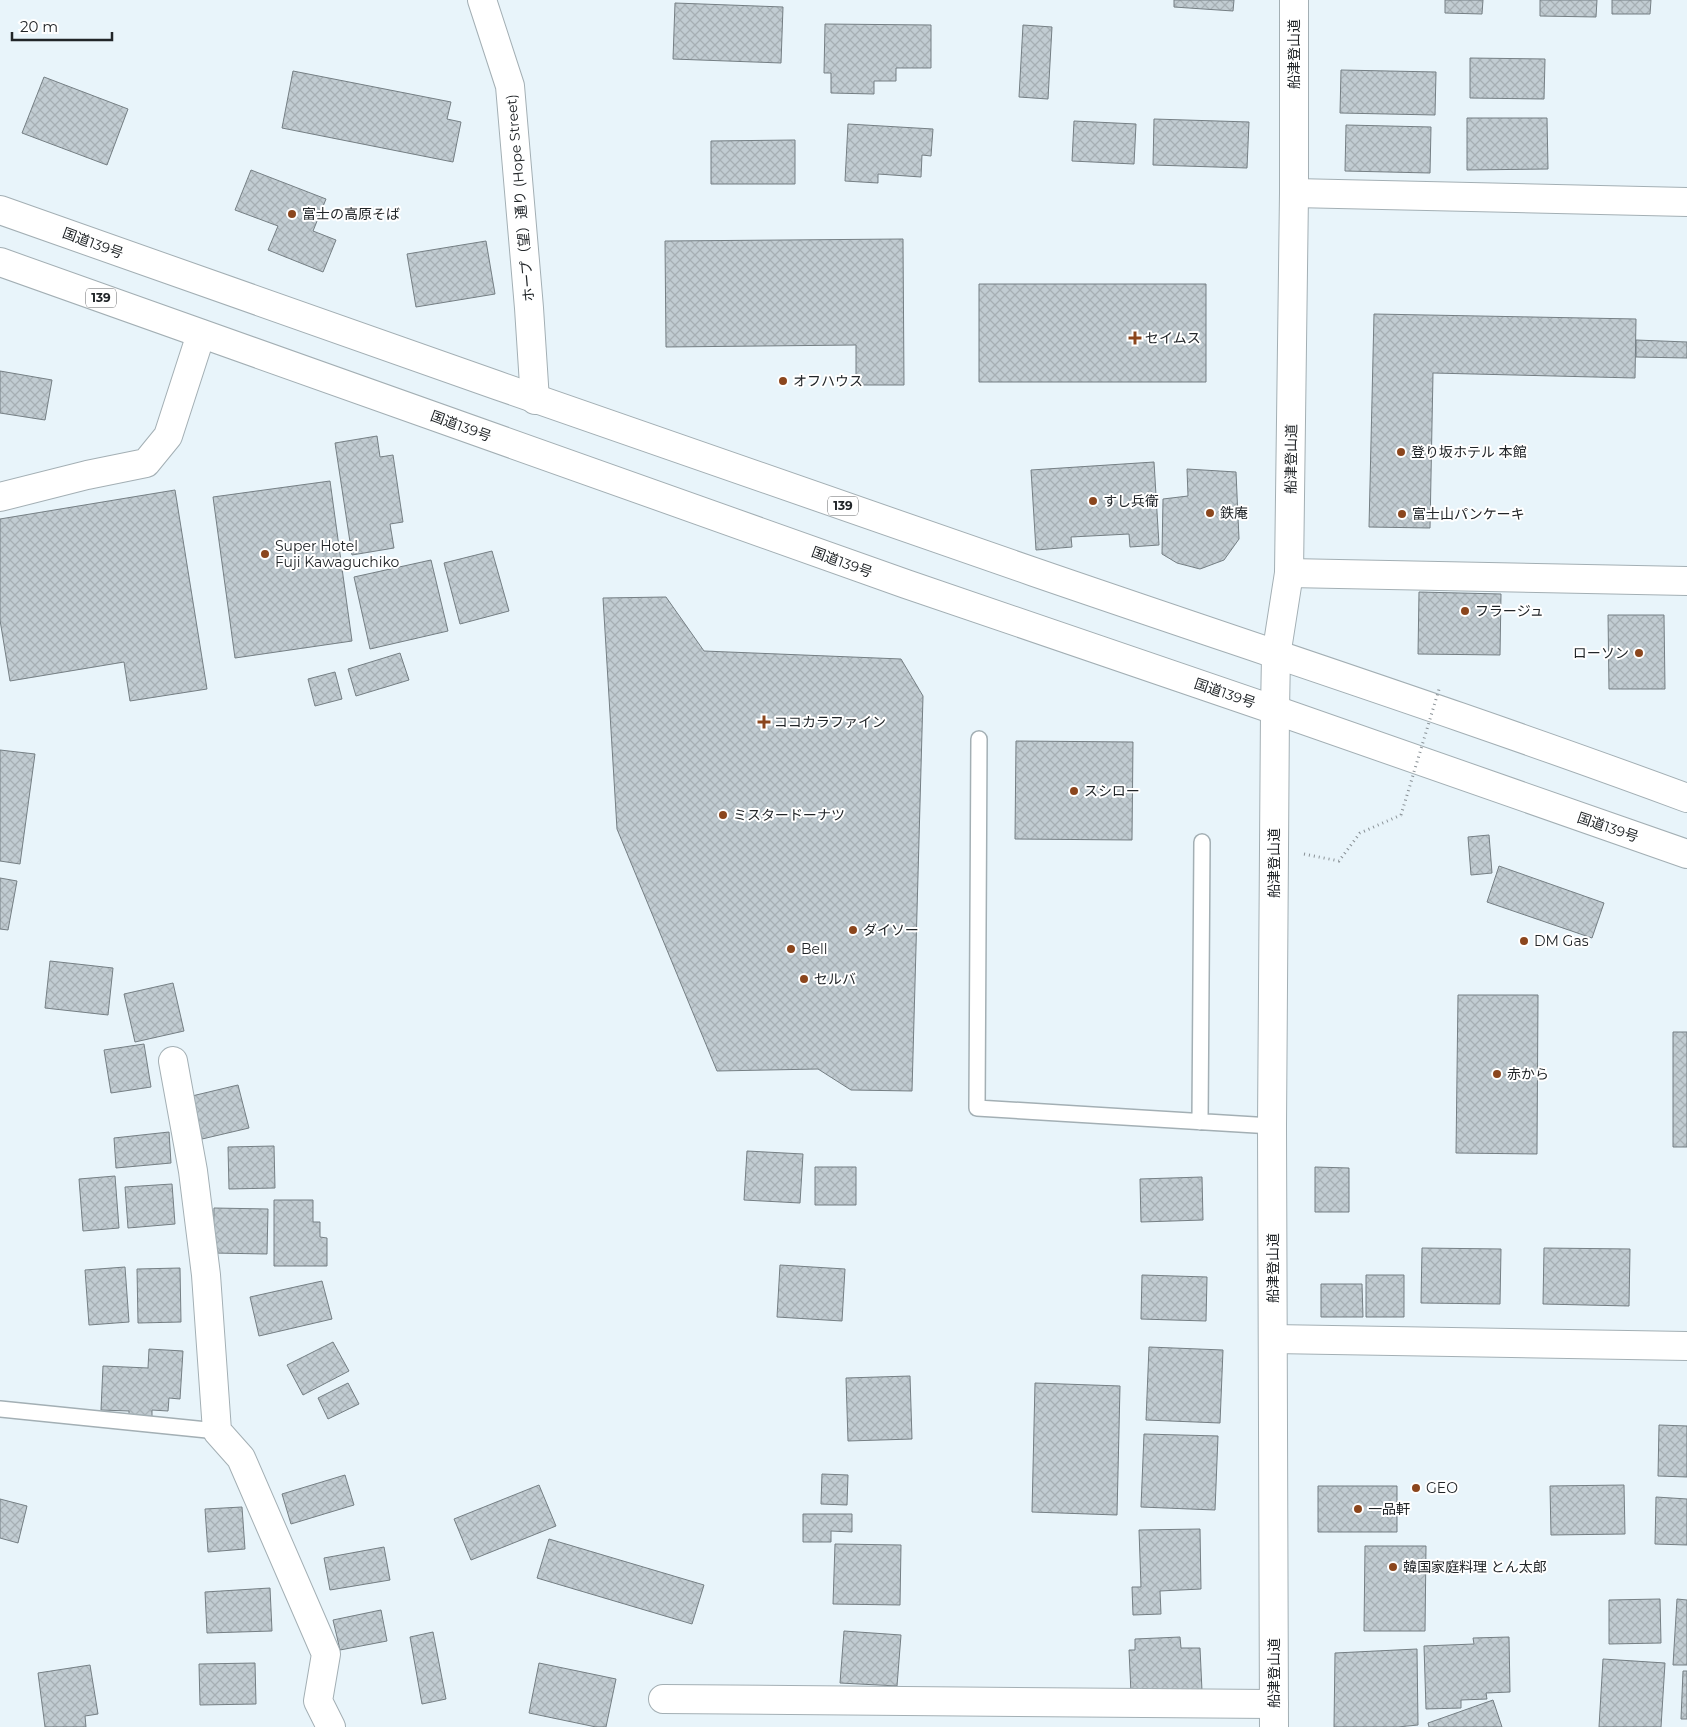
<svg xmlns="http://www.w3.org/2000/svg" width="1687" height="1727" font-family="Montserrat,'Noto Sans JP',sans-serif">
<defs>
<pattern id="building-cross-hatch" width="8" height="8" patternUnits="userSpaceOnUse" patternTransform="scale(1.25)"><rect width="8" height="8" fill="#c1ccd2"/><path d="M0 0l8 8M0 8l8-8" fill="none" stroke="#a6afb4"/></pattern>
</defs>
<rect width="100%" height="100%" fill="#e8f4fa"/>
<!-- building -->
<path fill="url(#building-cross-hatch)" stroke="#757f84" d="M 1174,0 L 1234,0 L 1233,11 L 1174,7 Z
M 1445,0 L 1483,0 L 1482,14 L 1445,13 Z
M 1540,0 L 1597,0 L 1596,17 L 1540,16 Z
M 1612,0 L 1651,0 L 1650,14 L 1612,14 Z
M 675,3 L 783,7 L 781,63 L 673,59 Z
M 825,24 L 931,25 L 931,68 L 896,68 L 896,81 L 874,81 L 874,94 L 831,93 L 831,73 L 824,73 Z
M 1023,25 L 1052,27 L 1048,99 L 1019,97 Z
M 1470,58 L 1545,59 L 1544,99 L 1470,98 Z
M 1341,70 L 1436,72 L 1435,115 L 1340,113 Z
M 293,71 L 451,102 L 447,119 L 461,122 L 453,162 L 282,128 Z
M 44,77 L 128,109 L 107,165 L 22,133 Z
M 1467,118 L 1547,118 L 1548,169 L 1467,170 Z
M 1154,119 L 1249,122 L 1247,168 L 1153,165 Z
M 1074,121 L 1136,124 L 1134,164 L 1072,161 Z
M 848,124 L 933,129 L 931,156 L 922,155 L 921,177 L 878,174 L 878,183 L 845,181 Z
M 1346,125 L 1431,127 L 1430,173 L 1345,171 Z
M 795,140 L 795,184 L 711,184 L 711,141 Z
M 251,170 L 326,199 L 313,231 L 336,240 L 323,272 L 268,250 L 278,226 L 235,210 Z
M 903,239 L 904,385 L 856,385 L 856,345 L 666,347 L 665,241 Z
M 486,241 L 495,294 L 416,307 L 407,254 Z
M 979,284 L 1206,284 L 1206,382 L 979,382 Z
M 1374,314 L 1636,319 L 1635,378 L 1433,373 L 1430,528 L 1369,527 Z
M 1636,340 L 1687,342 L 1687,358 L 1636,357 Z
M 0,371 L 52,380 L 45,420 L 0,413 Z
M 377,436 L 380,457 L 393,455 L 403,522 L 390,524 L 394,548 L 352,555 L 335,443 Z
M 1154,462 L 1159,545 L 1130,547 L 1129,534 L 1071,537 L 1072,547 L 1036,550 L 1031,470 Z
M 1187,469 L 1236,472 L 1239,539 L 1224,560 L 1200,569 L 1177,563 L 1162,554 L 1163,499 L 1188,496 Z
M 330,481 L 352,641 L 235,658 L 213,497 Z
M 175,490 L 207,689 L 130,701 L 124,662 L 10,681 L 0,620 L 0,519 Z
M 492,551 L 509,611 L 460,624 L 444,563 Z
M 431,560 L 448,631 L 370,649 L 354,577 Z
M 1419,592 L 1501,594 L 1500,655 L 1418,654 Z
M 666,597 L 704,651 L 901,659 L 923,696 L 912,1091 L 851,1090 L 818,1069 L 717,1071 L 617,829 L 603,598 Z
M 1608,615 L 1664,615 L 1665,689 L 1609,689 Z
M 400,653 L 409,680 L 356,696 L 348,669 Z
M 335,672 L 342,699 L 315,706 L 308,679 Z
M 1016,741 L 1133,742 L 1132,840 L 1015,839 Z
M 0,750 L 35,754 L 20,864 L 0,861 Z
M 1489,835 L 1492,873 L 1471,875 L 1468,837 Z
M 1499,866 L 1604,903 L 1592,938 L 1487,902 Z
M 0,878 L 17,881 L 8,930 L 0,929 Z
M 50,961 L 113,968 L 108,1015 L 45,1008 Z
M 173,983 L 184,1031 L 135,1042 L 124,994 Z
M 1458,995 L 1538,995 L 1537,1154 L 1456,1153 Z
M 1673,1032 L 1687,1032 L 1687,1147 L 1673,1147 Z
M 144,1044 L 151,1087 L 111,1093 L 104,1050 Z
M 238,1085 L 249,1128 L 202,1139 L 192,1096 Z
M 169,1132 L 171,1163 L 116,1168 L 114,1138 Z
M 274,1146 L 275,1188 L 229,1189 L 228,1147 Z
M 747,1151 L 803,1154 L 800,1203 L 744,1200 Z
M 815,1167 L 856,1167 L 856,1205 L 815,1205 Z
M 1315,1167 L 1349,1168 L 1349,1212 L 1315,1212 Z
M 115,1176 L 119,1228 L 83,1231 L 79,1179 Z
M 1202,1177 L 1203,1220 L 1141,1222 L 1140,1179 Z
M 172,1184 L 175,1224 L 128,1228 L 125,1187 Z
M 274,1200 L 313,1200 L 313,1222 L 320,1222 L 320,1237 L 327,1238 L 327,1266 L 274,1266 Z
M 214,1208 L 268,1209 L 267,1254 L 213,1253 Z
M 1422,1248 L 1501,1249 L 1500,1304 L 1421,1303 Z
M 1544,1248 L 1630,1249 L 1629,1306 L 1543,1304 Z
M 780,1265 L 845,1269 L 842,1321 L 777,1317 Z
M 125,1267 L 129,1322 L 89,1325 L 85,1270 Z
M 180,1268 L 181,1322 L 138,1323 L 137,1269 Z
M 1142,1275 L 1207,1277 L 1206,1321 L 1141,1319 Z
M 1366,1275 L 1404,1275 L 1404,1317 L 1366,1317 Z
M 322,1281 L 332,1319 L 259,1336 L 250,1297 Z
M 1321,1284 L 1362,1284 L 1363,1317 L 1321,1317 Z
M 333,1342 L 349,1371 L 303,1395 L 287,1365 Z
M 1149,1347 L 1223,1350 L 1220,1423 L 1146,1420 Z
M 149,1349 L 183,1351 L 180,1399 L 169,1398 L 168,1411 L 152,1410 L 152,1420 L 129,1419 L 129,1411 L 101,1410 L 103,1366 L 148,1368 Z
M 910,1376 L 912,1439 L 848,1441 L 846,1378 Z
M 348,1383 L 359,1404 L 328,1419 L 318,1398 Z
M 1035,1383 L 1120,1386 L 1117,1515 L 1032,1512 Z
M 1659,1425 L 1687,1426 L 1687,1477 L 1658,1476 Z
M 1144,1434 L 1218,1436 L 1215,1510 L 1141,1507 Z
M 822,1474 L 848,1475 L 847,1505 L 821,1504 Z
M 345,1475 L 354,1505 L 291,1524 L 282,1494 Z
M 539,1485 L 556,1526 L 471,1560 L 454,1519 Z
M 1624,1485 L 1625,1534 L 1551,1535 L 1550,1486 Z
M 1318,1486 L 1397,1486 L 1397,1532 L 1318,1532 Z
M 1656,1497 L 1687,1499 L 1687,1545 L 1655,1544 Z
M 0,1499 L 27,1506 L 18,1543 L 0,1538 Z
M 242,1507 L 245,1549 L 208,1552 L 205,1509 Z
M 803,1514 L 852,1514 L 852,1532 L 831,1531 L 831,1542 L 803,1542 Z
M 1200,1529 L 1201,1589 L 1160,1591 L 1161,1614 L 1133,1615 L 1132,1587 L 1141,1587 L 1139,1530 Z
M 549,1539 L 704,1585 L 692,1624 L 537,1578 Z
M 835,1544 L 901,1545 L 900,1605 L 833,1604 Z
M 1365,1546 L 1426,1546 L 1425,1631 L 1364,1631 Z
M 384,1547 L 390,1580 L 330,1590 L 324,1558 Z
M 270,1588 L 272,1631 L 207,1633 L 205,1592 Z
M 1660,1599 L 1661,1643 L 1609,1644 L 1609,1600 Z
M 1677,1599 L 1687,1600 L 1687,1665 L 1673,1665 Z
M 381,1610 L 387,1641 L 340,1650 L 333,1620 Z
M 844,1631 L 901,1635 L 897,1686 L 840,1683 Z
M 433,1632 L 446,1699 L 422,1704 L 410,1637 Z
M 1180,1637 L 1181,1648 L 1200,1648 L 1202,1691 L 1131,1693 L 1129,1650 L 1135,1650 L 1135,1639 Z
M 1509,1637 L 1510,1692 L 1486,1693 L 1487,1699 L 1461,1700 L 1461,1708 L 1426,1709 L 1424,1646 L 1474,1644 L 1473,1638 Z
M 1417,1649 L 1418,1725 L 1398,1727 L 1334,1727 L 1335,1653 Z
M 1603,1659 L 1665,1663 L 1661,1727 L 1599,1727 Z
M 255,1663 L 256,1704 L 200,1705 L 199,1664 Z
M 539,1663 L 616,1679 L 606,1727 L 596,1727 L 529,1713 Z
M 90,1665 L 98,1714 L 85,1716 L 86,1727 L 45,1727 L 38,1673 Z
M 1683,1671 L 1687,1671 L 1687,1719 L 1681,1719 Z
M 1493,1700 L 1502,1727 L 1429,1727 L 1428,1723 Z"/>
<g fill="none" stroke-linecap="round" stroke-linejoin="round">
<!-- lane casing -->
<g stroke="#a3afb4" stroke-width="18">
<path id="lane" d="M 979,739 L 977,1108 L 1272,1126
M 1200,1122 L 1202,842
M 0,1409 L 217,1431"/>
</g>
<!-- street casing -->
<g stroke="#a3afb4" stroke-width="30">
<path id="street" d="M 482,0 L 510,86 L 529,308 L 535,400
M 1294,193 L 1687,202
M 0,497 L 87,475 L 146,463 L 168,436 L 201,334
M 1289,573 L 1687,581
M 173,1061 L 193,1171 L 206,1275 L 217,1431 L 241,1458 L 326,1654 L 318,1701 L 331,1727
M 1273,1339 L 1687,1346
M 663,1699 L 1274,1704"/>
</g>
<!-- secondary casing -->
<g stroke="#a3afb4" stroke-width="30">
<path id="secondary" d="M 1274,1727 L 1272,1126 L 1275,710 L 1276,656 L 1289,573 L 1294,193 L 1294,0"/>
</g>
<!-- highway casing -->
<g stroke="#a3afb4" stroke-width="30">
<path id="highway" d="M 0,210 C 344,332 689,453 1034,572 C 1252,647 1471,718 1687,798
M 0,262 L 906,584 L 1275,710 L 1687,854"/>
</g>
<!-- path -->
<path stroke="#899196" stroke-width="3" stroke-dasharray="1 4" stroke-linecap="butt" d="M 1304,854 L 1339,861 L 1360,833 L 1401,815"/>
<!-- lane -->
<use href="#lane" stroke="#fff" stroke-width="15"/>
<!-- street -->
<use href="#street" stroke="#fff" stroke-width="28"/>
<!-- secondary -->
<use href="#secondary" stroke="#fff" stroke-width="28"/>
<!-- highway -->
<use href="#highway" stroke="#fff" stroke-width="28"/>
<!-- path-bridge -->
<path stroke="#899196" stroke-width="3" stroke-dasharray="1 4" stroke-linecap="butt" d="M 1401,815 L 1440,686"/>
</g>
<!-- markers -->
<g fill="#8b461d" stroke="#fff" stroke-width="2">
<circle cx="292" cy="214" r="5"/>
<path d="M1132.5 330.5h5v5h5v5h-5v5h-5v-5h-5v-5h5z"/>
<circle cx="783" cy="381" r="5"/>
<circle cx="1401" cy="452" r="5"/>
<circle cx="1093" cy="501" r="5"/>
<circle cx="1210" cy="513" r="5"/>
<circle cx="1402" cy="514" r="5"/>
<circle cx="265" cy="554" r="5"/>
<circle cx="1465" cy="611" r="5"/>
<circle cx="1639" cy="653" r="5"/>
<path d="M761.5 714.5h5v5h5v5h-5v5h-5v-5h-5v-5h5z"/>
<circle cx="1074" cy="791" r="5"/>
<circle cx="723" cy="815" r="5"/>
<circle cx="853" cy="930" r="5"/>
<circle cx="1524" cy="941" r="5"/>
<circle cx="791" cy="949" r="5"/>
<circle cx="804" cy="979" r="5"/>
<circle cx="1497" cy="1074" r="5"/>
<circle cx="1416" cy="1488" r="5"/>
<circle cx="1358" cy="1509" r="5"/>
<circle cx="1393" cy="1567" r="5"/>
</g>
<g text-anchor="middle" stroke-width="4" stroke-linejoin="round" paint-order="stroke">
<!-- shield labels -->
<g fill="#fff" stroke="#646668" stroke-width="1">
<rect x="86" y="288.5" width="30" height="19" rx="4"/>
<rect x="828" y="496.5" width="30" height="19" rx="4"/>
</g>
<g font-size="12" font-weight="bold" fill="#212528">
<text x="101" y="302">139</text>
<text x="843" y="510">139</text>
</g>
<!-- street labels -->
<g font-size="14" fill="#212528" stroke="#fff">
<text transform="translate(1294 54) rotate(-90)" y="5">船津登山道</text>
<text transform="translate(520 198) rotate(-95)" y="5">ホープ（望）通り (Hope Street)</text>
<text transform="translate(93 243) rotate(20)" y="5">国道139号</text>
<text transform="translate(461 426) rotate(20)" y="5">国道139号</text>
<text transform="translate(1291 459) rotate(-89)" y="5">船津登山道</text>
<text transform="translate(842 562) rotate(20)" y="5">国道139号</text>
<text transform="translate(1225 693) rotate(19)" y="5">国道139号</text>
<text transform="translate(1608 827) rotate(19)" y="5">国道139号</text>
<text transform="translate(1274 863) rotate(-90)" y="5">船津登山道</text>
<text transform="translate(1273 1268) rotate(-90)" y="5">船津登山道</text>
<text transform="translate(1274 1673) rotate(-90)" y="5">船津登山道</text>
</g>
<!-- poi labels -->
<g font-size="14" fill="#212528" stroke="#fff" text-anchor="start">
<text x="302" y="219">富士の高原そば</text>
<text x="1145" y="343">セイムス</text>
<text x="793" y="386">オフハウス</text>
<text x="1411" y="457">登り坂ホテル 本館</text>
<text x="1103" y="506">すし兵衛</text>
<text x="1220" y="518">鉄庵</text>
<text x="1412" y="519">富士山パンケーキ</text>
<text x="275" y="551">Super Hotel<tspan x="275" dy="16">Fuji Kawaguchiko</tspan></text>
<text x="1475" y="616">フラージュ</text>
<text x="1629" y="658" text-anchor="end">ローソン</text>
<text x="774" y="727">ココカラファイン</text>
<text x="1084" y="796">スシロー</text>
<text x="733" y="820">ミスタードーナツ</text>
<text x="863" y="935">ダイソー</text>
<text x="1534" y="946">DM Gas</text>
<text x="801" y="954">Bell</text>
<text x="814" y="984">セルバ</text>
<text x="1507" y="1079">赤から</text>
<text x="1426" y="1493">GEO</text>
<text x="1368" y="1514">一品軒</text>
<text x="1403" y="1572">韓国家庭料理 とん太郎</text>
</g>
</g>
<!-- scale -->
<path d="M12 32v8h100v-8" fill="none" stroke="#212528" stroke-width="2.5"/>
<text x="20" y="32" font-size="15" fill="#212528" stroke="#ffffff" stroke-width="4" paint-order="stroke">20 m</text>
</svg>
